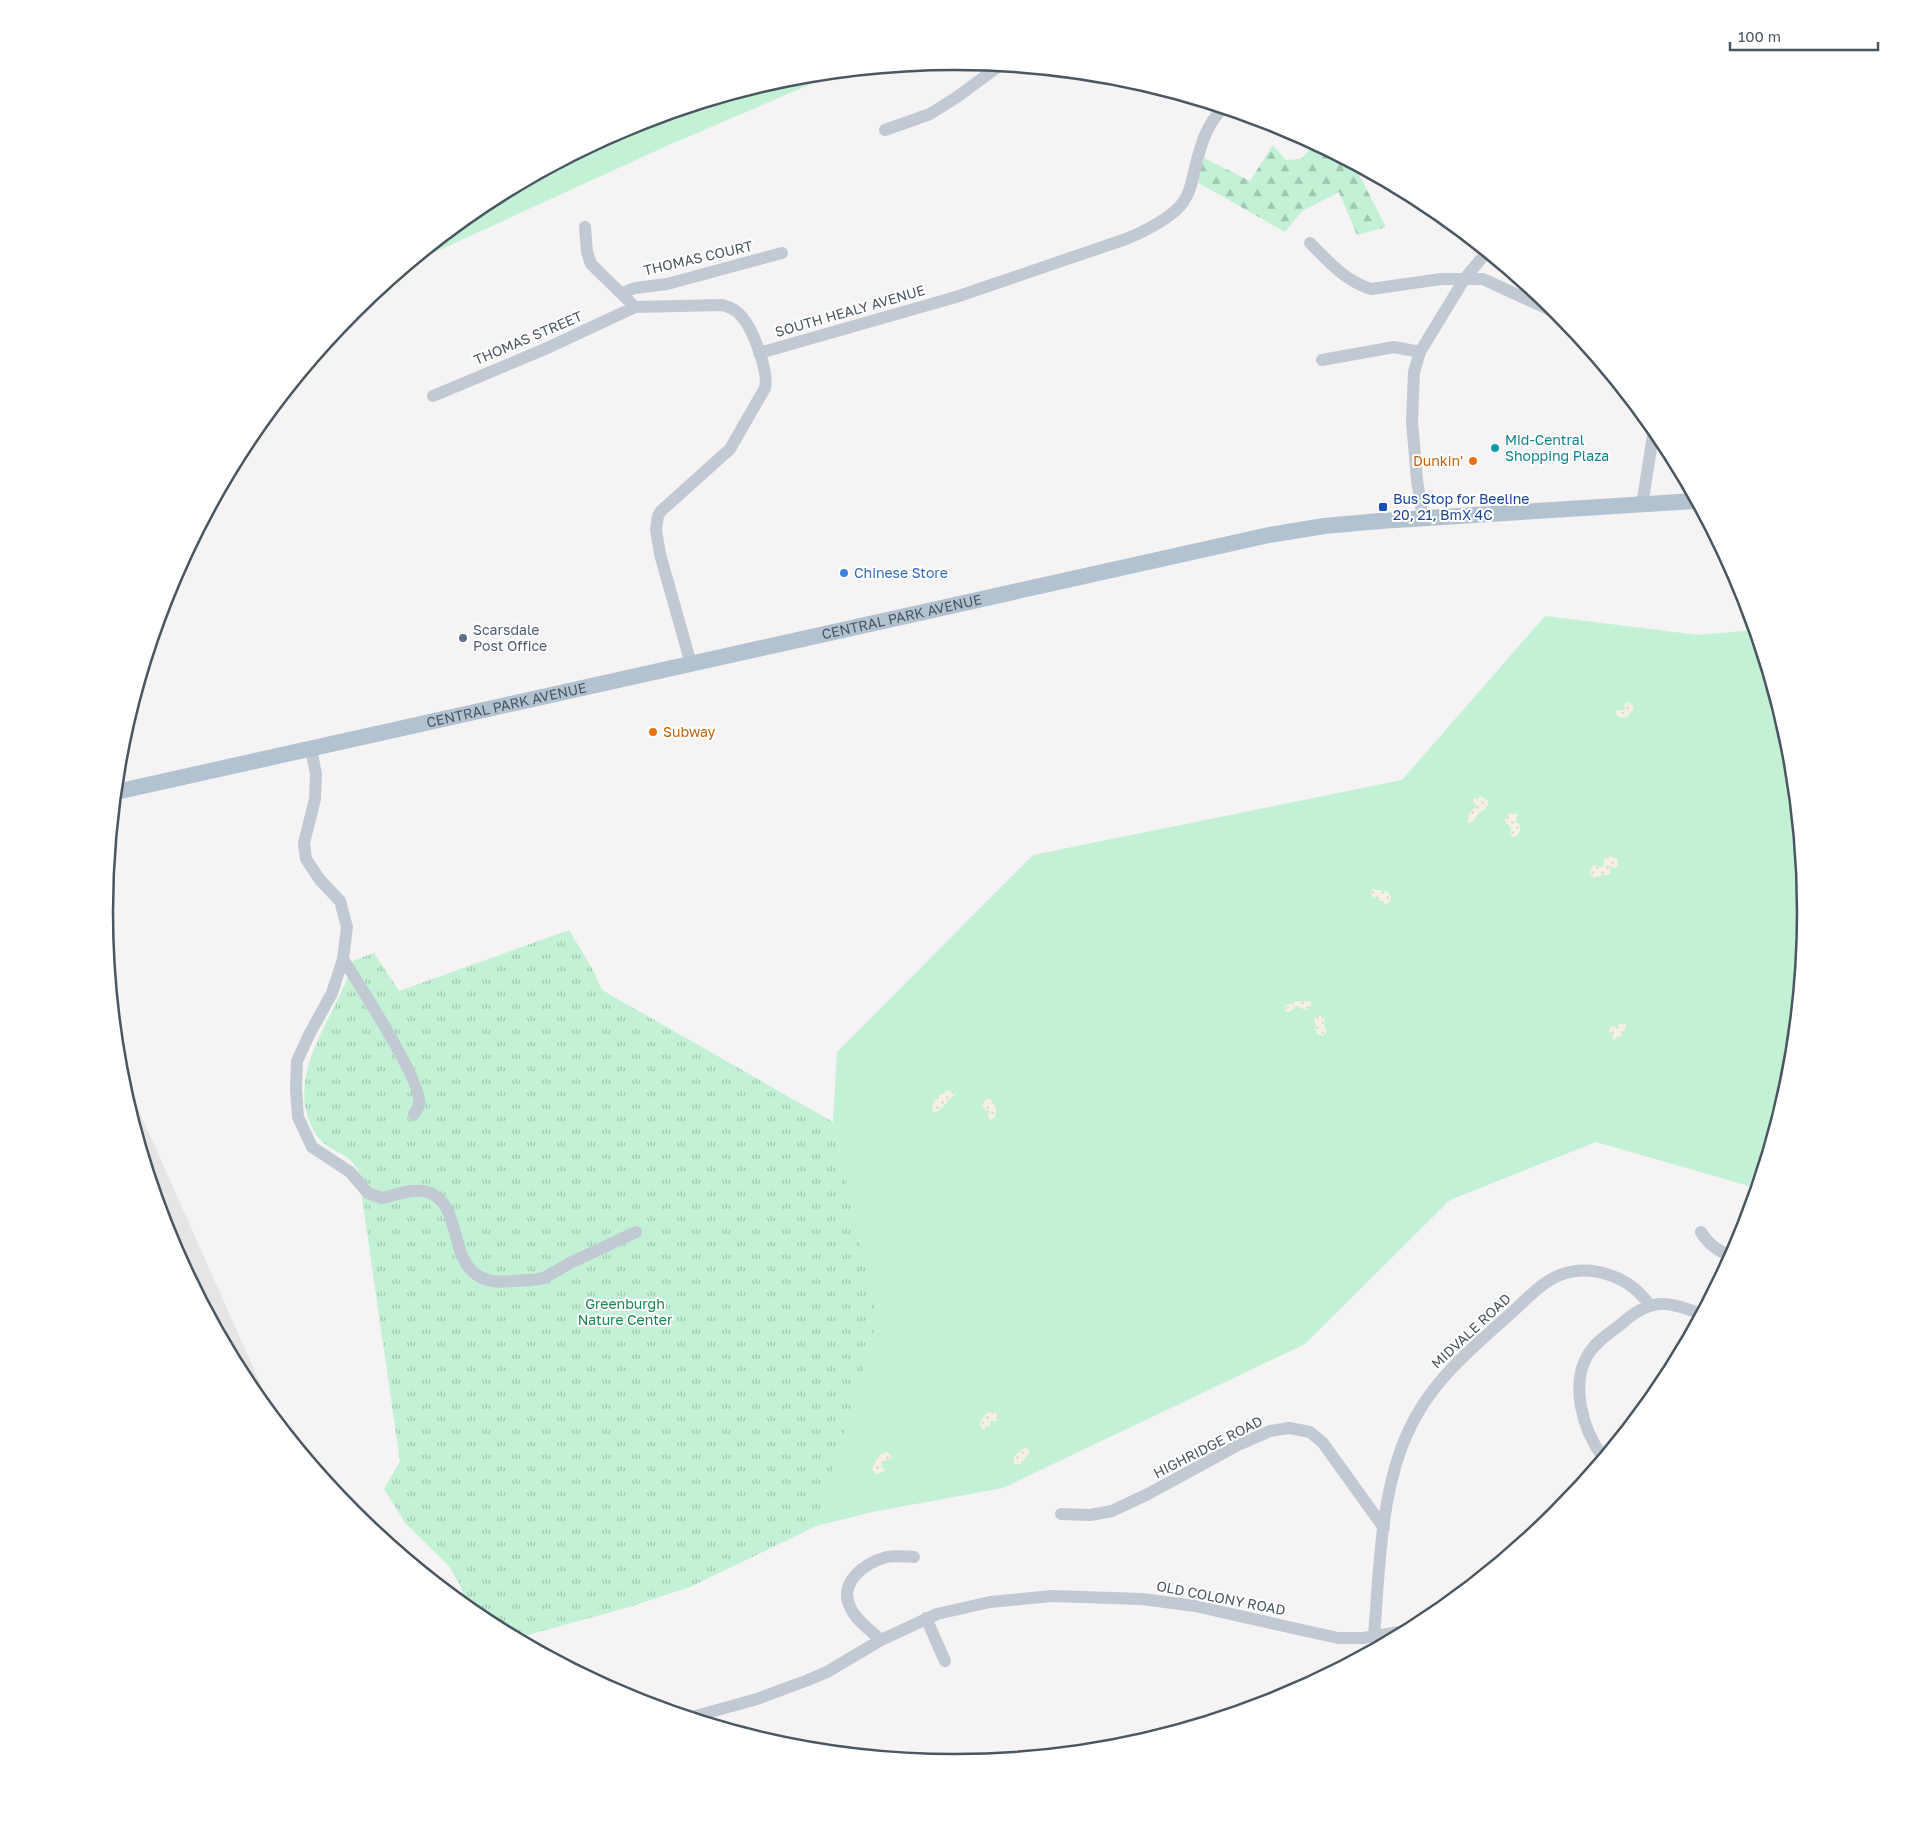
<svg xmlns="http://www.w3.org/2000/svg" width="1910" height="1824" font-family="'Golos Text',sans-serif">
<defs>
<pattern id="forest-firs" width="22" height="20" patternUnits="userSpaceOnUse" patternTransform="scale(1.25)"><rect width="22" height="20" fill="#c3f1d5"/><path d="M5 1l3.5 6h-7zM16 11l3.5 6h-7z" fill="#a0c6b0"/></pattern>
<pattern id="sand-dots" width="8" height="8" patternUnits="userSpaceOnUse" patternTransform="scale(1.25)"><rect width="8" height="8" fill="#f5f0e5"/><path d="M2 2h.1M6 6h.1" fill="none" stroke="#d4d0c7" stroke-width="1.8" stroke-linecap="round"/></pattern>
<pattern id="park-tufts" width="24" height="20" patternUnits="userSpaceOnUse" patternTransform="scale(1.25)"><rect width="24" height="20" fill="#c3f1d5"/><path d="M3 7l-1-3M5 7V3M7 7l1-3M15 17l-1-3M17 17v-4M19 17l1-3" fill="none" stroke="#a0c6b0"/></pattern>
</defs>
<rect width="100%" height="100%" fill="#f5f3f3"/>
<!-- education -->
<path fill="#e6e4e5" d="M 119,1061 L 121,1070 L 277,1421 L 247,1384 L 169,1237 L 121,1078 Z"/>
<!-- grass -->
<path fill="#c3f1d5" d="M 837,73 L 671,144 L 411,263 L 483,204 L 630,126 L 789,78 Z
M 1545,616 L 1699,635 L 1754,630 L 1789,746 L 1806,912 L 1789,1078 L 1756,1188 L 1596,1142 L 1450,1200 L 1305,1344 L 1003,1488 L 872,1512 L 816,1526 L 877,1319 L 833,1122 L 837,1052 L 1033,855 L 1402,780 Z"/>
<!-- forest -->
<path fill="url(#forest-firs)" d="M 1314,144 L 1354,165 L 1386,227 L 1357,235 L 1339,192 L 1302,211 L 1285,232 L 1197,182 L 1204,158 L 1250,181 L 1273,145 L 1286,160 L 1301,159 Z"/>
<!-- sand -->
<path fill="url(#sand-dots)" d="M 1627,702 L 1633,705 L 1633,710 L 1627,717 L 1620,718 L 1616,714 L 1616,710 L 1625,710 L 1624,704 Z
M 1481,796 L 1488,801 L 1488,807 L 1479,813 L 1472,823 L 1468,823 L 1467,818 L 1472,810 L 1478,806 L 1473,803 L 1473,799 Z
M 1513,812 L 1518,815 L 1518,818 L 1515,821 L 1520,825 C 1521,831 1519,836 1513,837 L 1510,835 L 1511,828 L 1505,821 L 1507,815 Z
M 1609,856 L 1618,859 L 1618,866 L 1615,868 L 1609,866 L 1611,872 L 1608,875 L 1601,875 L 1597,878 L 1591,876 L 1589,872 L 1594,865 L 1603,867 L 1605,857 Z
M 1373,889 L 1388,892 L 1391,897 L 1390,902 L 1385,905 L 1379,899 L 1372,896 L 1370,893 Z
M 1296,1001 L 1310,1001 L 1312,1004 L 1306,1010 L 1296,1006 L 1290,1012 L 1285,1011 L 1285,1006 Z
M 1319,1015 L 1325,1020 L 1324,1025 L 1326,1031 L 1324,1036 L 1317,1034 L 1314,1018 Z
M 1624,1023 L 1626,1026 L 1622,1035 L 1614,1040 L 1612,1038 L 1613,1034 L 1609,1032 L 1609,1028 L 1613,1026 L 1617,1028 L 1619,1024 Z
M 949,1090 L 955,1094 C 949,1099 941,1110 935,1113 L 932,1110 C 933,1100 940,1093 949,1090 Z
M 988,1098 L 993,1101 L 996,1110 L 995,1117 L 990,1120 L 987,1118 L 989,1111 L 985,1110 L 982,1103 Z
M 988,1412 L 995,1412 L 999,1418 L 996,1421 L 991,1420 L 990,1426 L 983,1430 L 980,1426 L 980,1421 Z
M 1026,1447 L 1030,1452 L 1021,1464 L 1015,1465 L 1013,1463 L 1015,1455 Z
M 886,1452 L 890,1454 L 892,1458 L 882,1462 L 881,1466 L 885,1470 L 885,1471 L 876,1474 L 872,1469 C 876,1462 876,1454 886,1452 Z"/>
<!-- park -->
<path fill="url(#park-tufts)" d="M 569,930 L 593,970 L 602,990 L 833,1122 L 877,1319 L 869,1352 L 816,1526 L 690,1587 L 629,1607 L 517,1638 L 482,1619 L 468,1607 L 460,1585 L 449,1566 L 406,1524 L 384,1489 L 400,1461 L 358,1170 C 355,1166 352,1161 348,1158 C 337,1150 323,1147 315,1133 C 287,1085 320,1037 341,993 C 345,983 351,972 353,961 L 374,953 L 399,991 Z"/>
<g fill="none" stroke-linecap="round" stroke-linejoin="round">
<!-- minor -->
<path stroke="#c1cad2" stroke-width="12" d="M 885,130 L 930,114 L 957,97 L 999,66
M 585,227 L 587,252 L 591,264 L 635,307
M 1310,243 C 1329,262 1345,281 1371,289 L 1441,279 L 1483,279 L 1561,315
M 622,293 L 635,288 L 667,284 L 782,253
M 759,353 L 956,297 L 1126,239 C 1143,232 1174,217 1184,201 C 1190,192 1192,182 1194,172 C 1200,148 1205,126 1223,108
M 1322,360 L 1394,347 L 1420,352
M 433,396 L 545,349 L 635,307 L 722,305 C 730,307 737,310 742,317 C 753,329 769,372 765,388 L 730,449 L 661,511 L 658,516 L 656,530 L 660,554 L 691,664
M 1642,505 L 1654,429
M 1423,518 L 1417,480 L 1412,422 L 1414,372 L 1420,352 L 1465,278 L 1486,253
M 311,749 L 316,774 L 315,799 L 304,843 L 306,859 L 320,880 L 340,901 L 347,927 L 343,959 L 332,993 L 309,1035 L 297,1061 L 296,1089 L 298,1117 L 312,1147 L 350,1172 L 368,1193 L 382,1198 C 395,1195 413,1188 427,1192 C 471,1204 438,1290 512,1281 C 522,1280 534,1281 543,1278 C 552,1274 561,1268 570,1263 C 592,1253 614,1242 636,1232
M 343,959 C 357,981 423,1083 419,1103 C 419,1106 416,1111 414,1114
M 1701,1232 C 1709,1245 1717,1250 1731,1256
M 1603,1457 C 1583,1431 1569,1383 1589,1353 C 1596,1342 1609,1333 1620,1325 C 1632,1314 1647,1303 1664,1304 C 1676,1304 1689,1310 1700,1313
M 1061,1514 L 1090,1515 L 1112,1511 L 1148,1494 L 1238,1445 L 1270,1431 L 1289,1428 L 1310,1432 L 1323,1443 L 1384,1528
M 926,1618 L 945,1661
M 1374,1636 C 1379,1576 1380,1506 1401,1449 C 1423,1388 1463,1356 1509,1315 C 1525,1301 1540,1283 1560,1275 C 1592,1263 1631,1277 1650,1306
M 881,1640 C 871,1631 857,1621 851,1609 C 837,1583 864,1563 887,1557 C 896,1555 906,1557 914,1557
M 692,1717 L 757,1699 L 808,1680 L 827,1672 L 881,1640 L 937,1614 L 990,1602 L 1052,1596 L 1142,1599 L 1195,1606 L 1338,1638 L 1363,1638 L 1406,1631"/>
<!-- major -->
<path stroke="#b3c2d1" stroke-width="16" id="s1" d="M 116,792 L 1269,535 L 1324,526 L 1380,521 L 1695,501"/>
</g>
<!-- markers -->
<circle fill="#0f9aa8" stroke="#fff" stroke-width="2" cx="1495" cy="448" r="5"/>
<g fill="#e8710a" stroke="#fff" stroke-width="2">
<circle cx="1473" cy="461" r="5"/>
<circle cx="653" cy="732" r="5"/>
</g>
<rect fill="#1a4fb4" stroke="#fff" stroke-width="2" x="1378" y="502" width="10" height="10" rx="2.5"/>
<circle fill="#3f7fe0" stroke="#fff" stroke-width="2" cx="844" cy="573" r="5"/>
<circle fill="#5c6f8a" stroke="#fff" stroke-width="2" cx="463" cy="638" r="5"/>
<g text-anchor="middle" stroke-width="4" stroke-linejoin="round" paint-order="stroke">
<!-- street labels -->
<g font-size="14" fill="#4a5661" stroke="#fff">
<text transform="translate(698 258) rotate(-13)" y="5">THOMAS COURT</text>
<text transform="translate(850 311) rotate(-16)" y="5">SOUTH HEALY AVENUE</text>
<text transform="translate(528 338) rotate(-23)" y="5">THOMAS STREET</text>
<text dy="5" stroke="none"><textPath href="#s1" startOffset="805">CENTRAL PARK AVENUE</textPath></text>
<text dy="5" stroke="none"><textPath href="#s1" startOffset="400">CENTRAL PARK AVENUE</textPath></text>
<text transform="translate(1471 1331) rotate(-43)" y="5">MIDVALE ROAD</text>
<text transform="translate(1208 1447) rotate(-27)" y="5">HIGHRIDGE ROAD</text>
<text transform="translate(1221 1598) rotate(11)" y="5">OLD COLONY ROAD</text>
</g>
<!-- culture labels -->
<g font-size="14" fill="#0d838f" stroke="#fff" text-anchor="start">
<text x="1505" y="445">Mid-Central<tspan x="1505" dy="16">Shopping Plaza</tspan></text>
</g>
<!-- food labels -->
<g font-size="14" fill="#c56008" stroke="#fff" text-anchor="end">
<text x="1463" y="466">Dunkin'</text>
<text x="663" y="737" text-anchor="start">Subway</text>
</g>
<!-- transit labels -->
<g font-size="14" fill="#164399" stroke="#fff" text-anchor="start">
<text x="1393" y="504">Bus Stop for Beeline<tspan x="1393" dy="16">20, 21, BmX 4C</tspan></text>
</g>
<!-- shop labels -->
<g font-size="14" fill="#366cbe" stroke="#fff" text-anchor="start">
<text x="854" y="578">Chinese Store</text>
</g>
<!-- service labels -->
<g font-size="14" fill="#4e5e75" stroke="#fff" text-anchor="start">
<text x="473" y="635">Scarsdale<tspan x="473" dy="16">Post Office</tspan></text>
</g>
<!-- park labels -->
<g font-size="14" fill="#17864f" stroke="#fff">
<text x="625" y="1309">Greenburgh<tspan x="625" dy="16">Nature Center</tspan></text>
</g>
</g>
<!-- crop -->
<path d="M0 0H1910V1824H0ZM113 912a842 842 0 1 1 1684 0a842 842 0 1 1-1684 0Z" fill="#fff" fill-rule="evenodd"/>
<path fill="none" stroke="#4a5661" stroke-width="2.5" d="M113 912a842 842 0 1 1 1684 0a842 842 0 1 1-1684 0Z"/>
<!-- scale -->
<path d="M1730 42v8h148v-8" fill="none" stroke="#4a5661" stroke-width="2.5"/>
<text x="1738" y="42" font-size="15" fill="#4a5661" stroke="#ffffff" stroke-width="4" paint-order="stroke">100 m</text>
</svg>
